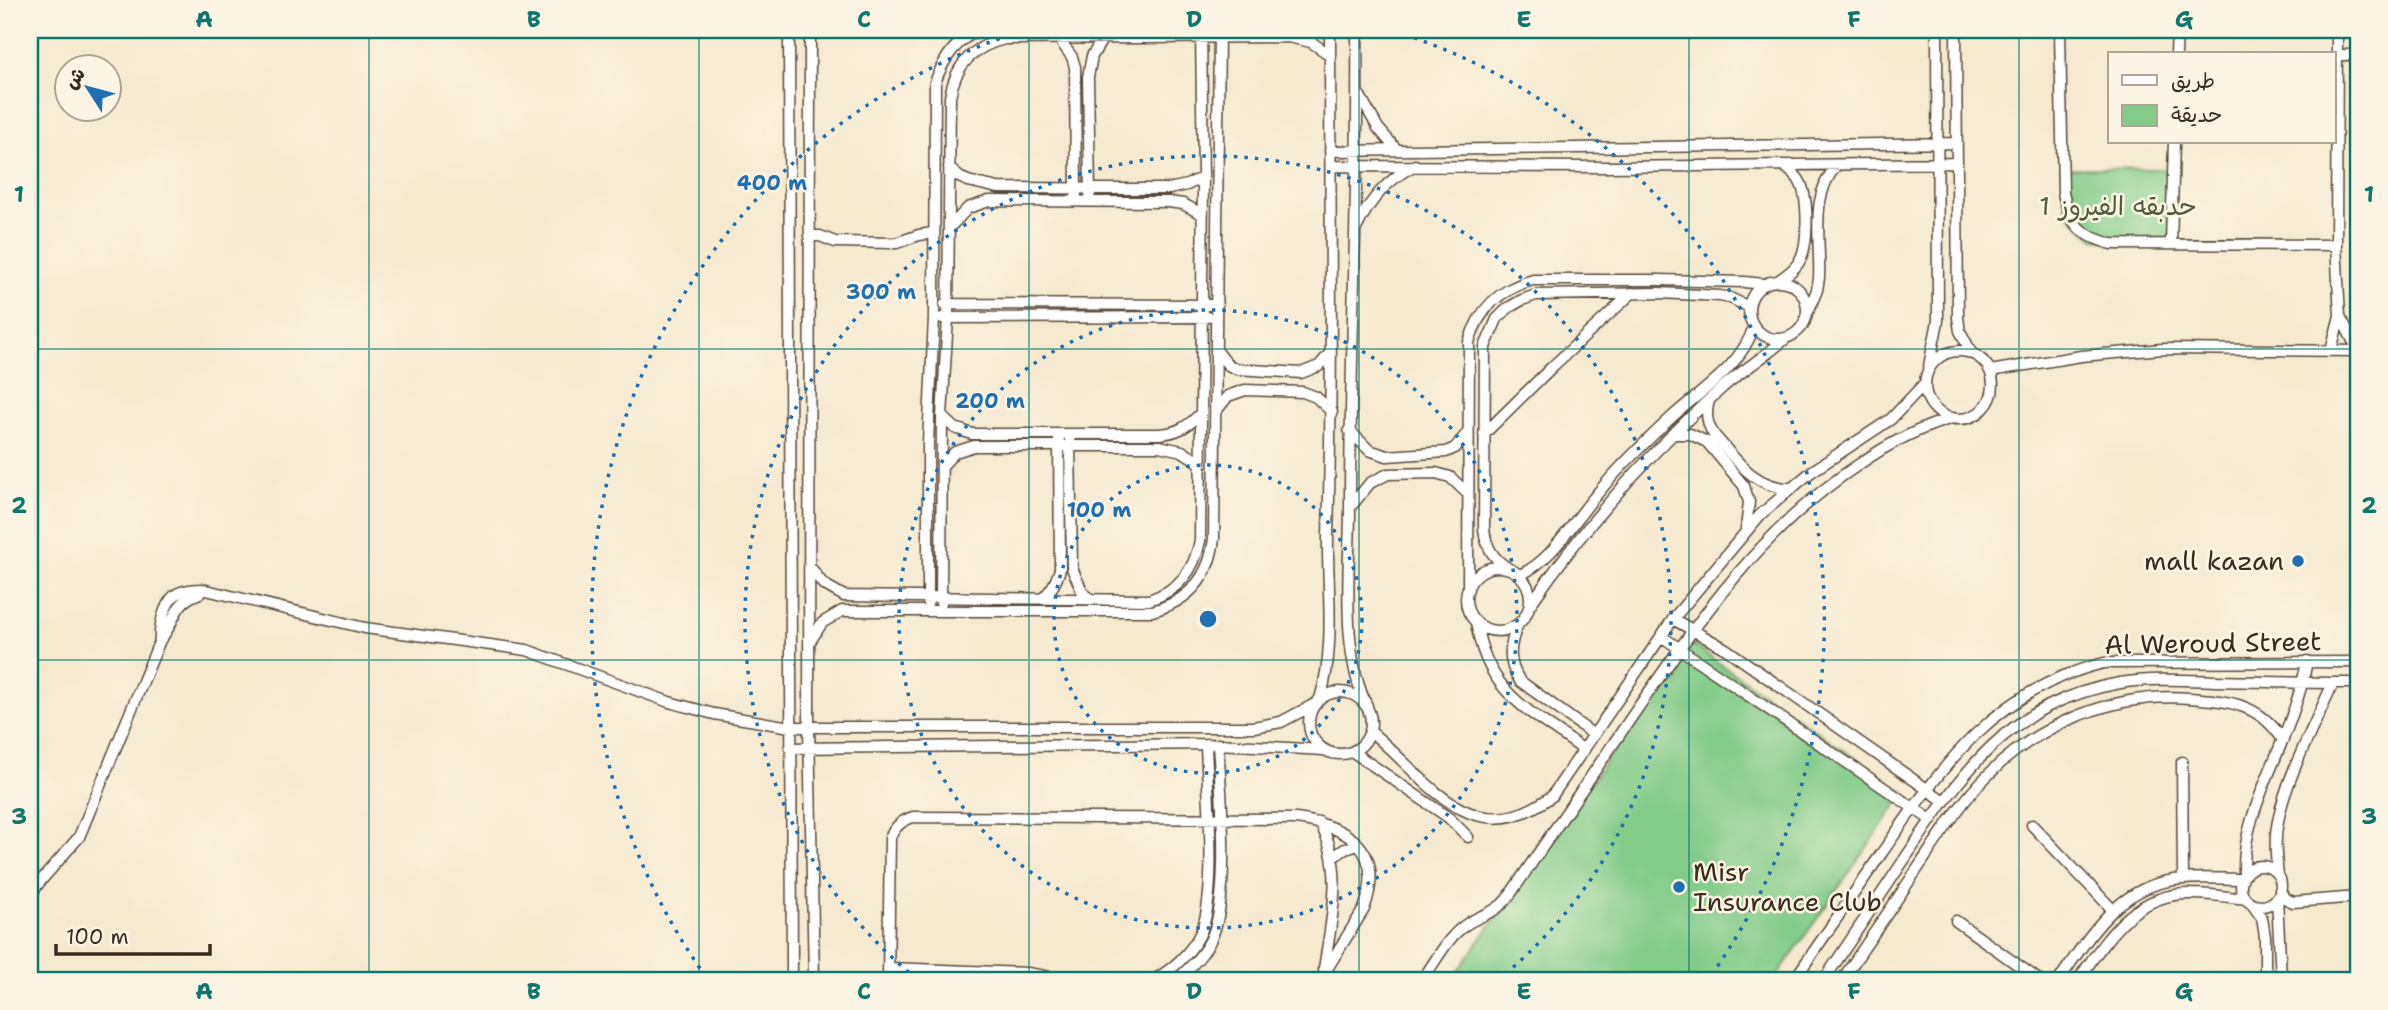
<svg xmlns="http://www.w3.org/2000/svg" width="2388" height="1010" font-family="'Shantell Sans','Playpen Sans Arabic',sans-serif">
<rect width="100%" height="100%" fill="#fcf5e5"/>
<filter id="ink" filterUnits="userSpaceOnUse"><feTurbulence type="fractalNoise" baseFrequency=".0143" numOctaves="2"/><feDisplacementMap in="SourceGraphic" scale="14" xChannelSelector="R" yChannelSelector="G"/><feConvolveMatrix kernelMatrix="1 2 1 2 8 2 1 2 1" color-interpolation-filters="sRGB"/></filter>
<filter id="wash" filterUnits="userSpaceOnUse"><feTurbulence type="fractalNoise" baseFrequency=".00686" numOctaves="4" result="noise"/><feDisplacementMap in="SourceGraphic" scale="28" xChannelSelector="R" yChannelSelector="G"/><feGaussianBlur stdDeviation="1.57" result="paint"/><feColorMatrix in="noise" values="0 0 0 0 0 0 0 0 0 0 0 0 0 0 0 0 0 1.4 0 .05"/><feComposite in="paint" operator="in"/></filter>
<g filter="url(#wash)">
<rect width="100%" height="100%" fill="#f5e9d0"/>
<!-- green -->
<path fill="#82cc88" stroke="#5e7b53" stroke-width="2" d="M 2062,168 L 2173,169 L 2171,244 L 2094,239 L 2067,212 Z
M 1689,642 L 1905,793 L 1774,980 L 1452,980 Z"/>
</g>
<g filter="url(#ink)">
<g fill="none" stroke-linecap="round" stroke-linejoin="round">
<!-- minor casing -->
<g stroke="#574739" stroke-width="13">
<path id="minor" d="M 789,30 L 792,980
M 810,30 L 809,726 L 814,980
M 1357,30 C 1359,189 1350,348 1350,507 C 1350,567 1340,652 1367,706
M 1956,30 L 1958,318 L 1960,331 L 1972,354
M 2060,30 L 2063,193 C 2070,225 2081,236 2112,244 L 2336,245
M 1059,39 L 1072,57 L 1075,67 L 1076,194
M 2176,54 L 2177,30
M 2337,55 L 2358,55
M 1360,96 L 1378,128 L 1397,150
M 1330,151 L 1957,143
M 1331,166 L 1607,167 L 1957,163
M 949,167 L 959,177 L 968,181 L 998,188 L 1169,189 L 1187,185 L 1203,177
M 1090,194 L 1088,77 L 1092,56 L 1103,38
M 1357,227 C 1370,199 1388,179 1415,165
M 949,228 L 968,208 L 989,201 L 1168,202 L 1183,204 L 1202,214
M 809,236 L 820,236 L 835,242 L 896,243 L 919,235 L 933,233
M 2171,244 L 2174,142
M 1779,280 C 1787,275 1794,270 1799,262 C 1809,245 1809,197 1799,180 C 1795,174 1789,170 1783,165
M1749 310a29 29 0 1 1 58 0a29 29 0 1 1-58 0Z
M 945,304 L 1217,305
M 1808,312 L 1817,290 L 1819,278 C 1821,239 1809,196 1837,165
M 2340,316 L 2358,350
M 942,318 L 1207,317
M 2331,350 L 2340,316 L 2336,245 L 2337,30
M 1217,351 L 1228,365 L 1237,369 L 1301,373 L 1319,366 L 1331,352
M1925 385a34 34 0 1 1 68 0a34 34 0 1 1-68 0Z
M 1928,371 L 1938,321 L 1937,30
M 1990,371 L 2081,356 L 2163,349 L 2358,351
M 1709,401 C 1705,414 1707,424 1714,435 C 1736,459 1754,488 1789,488
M 1217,410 L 1228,396 L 1245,390 L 1303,392 L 1316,397 L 1332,412
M 942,416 L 955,428 L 972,434 L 1159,434 C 1177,433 1187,427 1199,415
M 1349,430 L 1369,450 L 1387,456 L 1446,452 L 1455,448 L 1468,432
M 1484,434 L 1554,365 L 1632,293
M 1672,434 L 1690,434 L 1707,442 L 1744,486 L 1749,502 L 1746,529
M 1070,441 L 1072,568 L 1082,591 L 1090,599
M 942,466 L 955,452 L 974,446 L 1159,446 L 1182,451 L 1199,462
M 1351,506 L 1370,483 L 1388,474 L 1436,473 L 1450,477 L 1467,493
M1466 599a32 32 0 1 1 64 0a32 32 0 1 1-64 0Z
M 811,568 L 823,584 L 844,596 L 1149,600 C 1179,590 1194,571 1200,541 L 1203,177 L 1201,30
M 1508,568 C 1493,559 1486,547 1484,529 L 1485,347 L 1497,319 L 1508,308 L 1522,300 L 1536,295 L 1659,293 L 1720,296 L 1730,298 L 1749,307
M 1520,575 C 1554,559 1573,521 1597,494 C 1620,466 1646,441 1672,417 C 1702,390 1742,366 1754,326
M 1468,589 L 1469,342 C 1479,309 1499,289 1533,280 L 1659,280 L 1744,282 L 1764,284
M 1042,599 C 1052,590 1056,582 1060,569 L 1059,441
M 928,602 L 928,443 L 934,318 L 935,83 C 943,59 956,40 979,30
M 941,603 L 942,416 L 948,318 L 950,97 C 955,65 973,46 1005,39 L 1288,37 L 1311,42 L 1330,55
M 1530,605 C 1585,525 1649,453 1722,388 C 1742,370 1765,357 1785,339
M 1673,619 L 1726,649 L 1944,801
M 1476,622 C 1487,694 1529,710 1584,750
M 1518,624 C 1509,645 1507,662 1520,681 L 1594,735
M 1661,636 L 1931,820
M 160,640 C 159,627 164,605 174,596 C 181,590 193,589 202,589 L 365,628 L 527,650 L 669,702 L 714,714 L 790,727 L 1254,727 L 1281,722 L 1315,704
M 809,643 L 822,623 L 842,611 L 1152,611 C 1190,601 1210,576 1214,538 L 1219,30
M1309 723a31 31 0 1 1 62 0a31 31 0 1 1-62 0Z
M 1320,699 C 1336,646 1327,589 1328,535 C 1333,366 1330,198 1330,30
M 1371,732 C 1427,778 1471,856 1552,796 L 1673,619 L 1760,515 L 1811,472 L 1891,419 L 1925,383
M 790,748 L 1218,744 L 1323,750
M 1353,752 L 1449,818 L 1468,837
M 2182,762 L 2183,879
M 1319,822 C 1346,867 1331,920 1324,969
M 2032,825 L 2112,909
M 1333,857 L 1345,849 L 1359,845
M2241 886a20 20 0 1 1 40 0a20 20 0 1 1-40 0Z
M 2244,875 C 2242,829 2264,787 2281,744 C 2292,717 2302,690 2307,661
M 2278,876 C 2276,858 2274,839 2278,821 C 2286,778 2315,724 2333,683
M 2280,890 L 2284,898 L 2293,902 L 2358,897
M 30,897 L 38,884 L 79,837 L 160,640 C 177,621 172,602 200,593
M 2277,897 L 2281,980
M 2252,904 L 2262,918 L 2265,937 L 2265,980
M 1956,921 L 2039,980
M 888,968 L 1027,973 L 1068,980
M 888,980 L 890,837 C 896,826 901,821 913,817 L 1296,819 C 1349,826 1386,850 1364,909 L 1320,980
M 1154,980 C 1173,969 1188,956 1199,936 C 1219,899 1207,790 1206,744
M 1176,980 C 1189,969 1203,956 1211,939 C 1231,897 1221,793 1218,744
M 1422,980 C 1435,963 1446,939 1464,926 C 1478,915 1495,914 1507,899 C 1549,838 1591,776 1633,715 C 1699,620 1760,530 1858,465 C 1888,444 1918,428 1953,418
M 1794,980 C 1822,939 1851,898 1879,857 C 1940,769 1994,689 2104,663 L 2358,662
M 1824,980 C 1851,939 1879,898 1906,857 C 1964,770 2009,703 2120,683 C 2151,678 2184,680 2215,681 C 2263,682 2311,683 2358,683
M 1842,980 C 1868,942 1894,904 1920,865 C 1941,834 1961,802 1987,776 C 2039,723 2116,692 2190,698 C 2230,701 2260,704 2283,740
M 2059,980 C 2091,934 2120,883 2183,879 C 2202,877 2223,879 2242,879
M 2078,980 C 2107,939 2134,892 2192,894 C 2210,894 2228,897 2246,899"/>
</g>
<!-- minor -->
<use href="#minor" stroke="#fff" stroke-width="10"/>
</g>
</g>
<!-- grid -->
<path fill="none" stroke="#0f766e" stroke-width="2" stroke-opacity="0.55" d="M 369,30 L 369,980M 699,30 L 699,980M 1029,30 L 1029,980M 1359,30 L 1359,980M 1689,30 L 1689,980M 2019,30 L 2019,980M 30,349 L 2358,349M 30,660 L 2358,660"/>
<!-- distance rings -->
<g fill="none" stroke="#1f6fb2" stroke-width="3.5" stroke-dasharray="3.5 7">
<circle cx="1208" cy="619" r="154"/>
<circle cx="1208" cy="619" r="309"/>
<path d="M917 979A463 463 0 1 1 1499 979"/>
<path d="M706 977A617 617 0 0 1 1022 31M1394 31A617 617 0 0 1 1710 977"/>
</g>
<!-- markers -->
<g fill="#1f6fb2" stroke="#fcf5e5" stroke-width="2.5">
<circle cx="2298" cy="561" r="7"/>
<circle cx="1679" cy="887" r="7"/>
</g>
<g text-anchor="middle" stroke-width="5" stroke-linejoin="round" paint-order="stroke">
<!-- park labels -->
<g font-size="26" fill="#505b3e" stroke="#fcf5e5">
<text x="2118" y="215">حدبقه الفيروز 1</text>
</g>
<!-- poi labels -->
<g font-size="26" fill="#3b2a1e" stroke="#fcf5e5" text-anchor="end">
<text x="2284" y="570">mall kazan</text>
<text x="1693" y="881" text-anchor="start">Misr<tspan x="1693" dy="30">Insurance Club</tspan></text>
</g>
<!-- street labels -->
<g font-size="26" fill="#3b2a1e" stroke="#fcf5e5">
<text transform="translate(2213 643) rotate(-1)" y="9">Al Weroud Street</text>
</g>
</g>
<circle cx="1208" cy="619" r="10" fill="#1f6fb2" stroke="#fcf5e5" stroke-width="3.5"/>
<g font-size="21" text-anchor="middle" font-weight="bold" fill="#1f6fb2" stroke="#fcf5e5" stroke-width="5" stroke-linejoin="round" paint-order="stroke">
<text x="772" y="190">400 m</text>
<text x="881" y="299">300 m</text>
<text x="990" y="408">200 m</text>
<text x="1099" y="517">100 m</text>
</g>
<!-- margin -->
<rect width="2388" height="1010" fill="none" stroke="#fcf5e5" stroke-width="77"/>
<!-- legend -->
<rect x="2108" y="52" width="228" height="91" fill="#fcf5e5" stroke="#afa495" stroke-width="2"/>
<rect x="2122" y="75" width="35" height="10" fill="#ffffff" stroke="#afa495" stroke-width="2"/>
<text x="2171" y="88" font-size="21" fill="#3b2a1e">طريق</text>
<rect x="2122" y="105" width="35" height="21" fill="#82cc88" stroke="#afa495" stroke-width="2"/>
<text x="2171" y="122" font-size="21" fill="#3b2a1e">حديقة</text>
<!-- north arrow -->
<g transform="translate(88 88) rotate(306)"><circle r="33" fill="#fcf5e5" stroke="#afa495" stroke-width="2"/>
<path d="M0-5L12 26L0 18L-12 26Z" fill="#1f6fb2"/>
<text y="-10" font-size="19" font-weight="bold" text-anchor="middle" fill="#3b2a1e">ش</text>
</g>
<!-- scale -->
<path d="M56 944v10h154v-10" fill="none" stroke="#3b2a1e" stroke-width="3.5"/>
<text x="66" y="944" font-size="21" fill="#3b2a1e" stroke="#fcf5e5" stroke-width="5" paint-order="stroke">100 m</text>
<rect x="38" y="38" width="2312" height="934" fill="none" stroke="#0f766e" stroke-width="2.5"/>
<g font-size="23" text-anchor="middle" font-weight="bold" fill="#0f766e">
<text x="204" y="27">A</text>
<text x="534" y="27">B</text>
<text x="864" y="27">C</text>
<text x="1194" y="27">D</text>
<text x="1524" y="27">E</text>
<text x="1854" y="27">F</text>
<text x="2184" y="27">G</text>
<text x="19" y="202">1</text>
<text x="2369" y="202">1</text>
<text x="19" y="513">2</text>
<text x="2369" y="513">2</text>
<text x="19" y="824">3</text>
<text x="2369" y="824">3</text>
<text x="204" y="999">A</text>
<text x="534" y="999">B</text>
<text x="864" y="999">C</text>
<text x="1194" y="999">D</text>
<text x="1524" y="999">E</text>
<text x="1854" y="999">F</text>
<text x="2184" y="999">G</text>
</g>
</svg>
